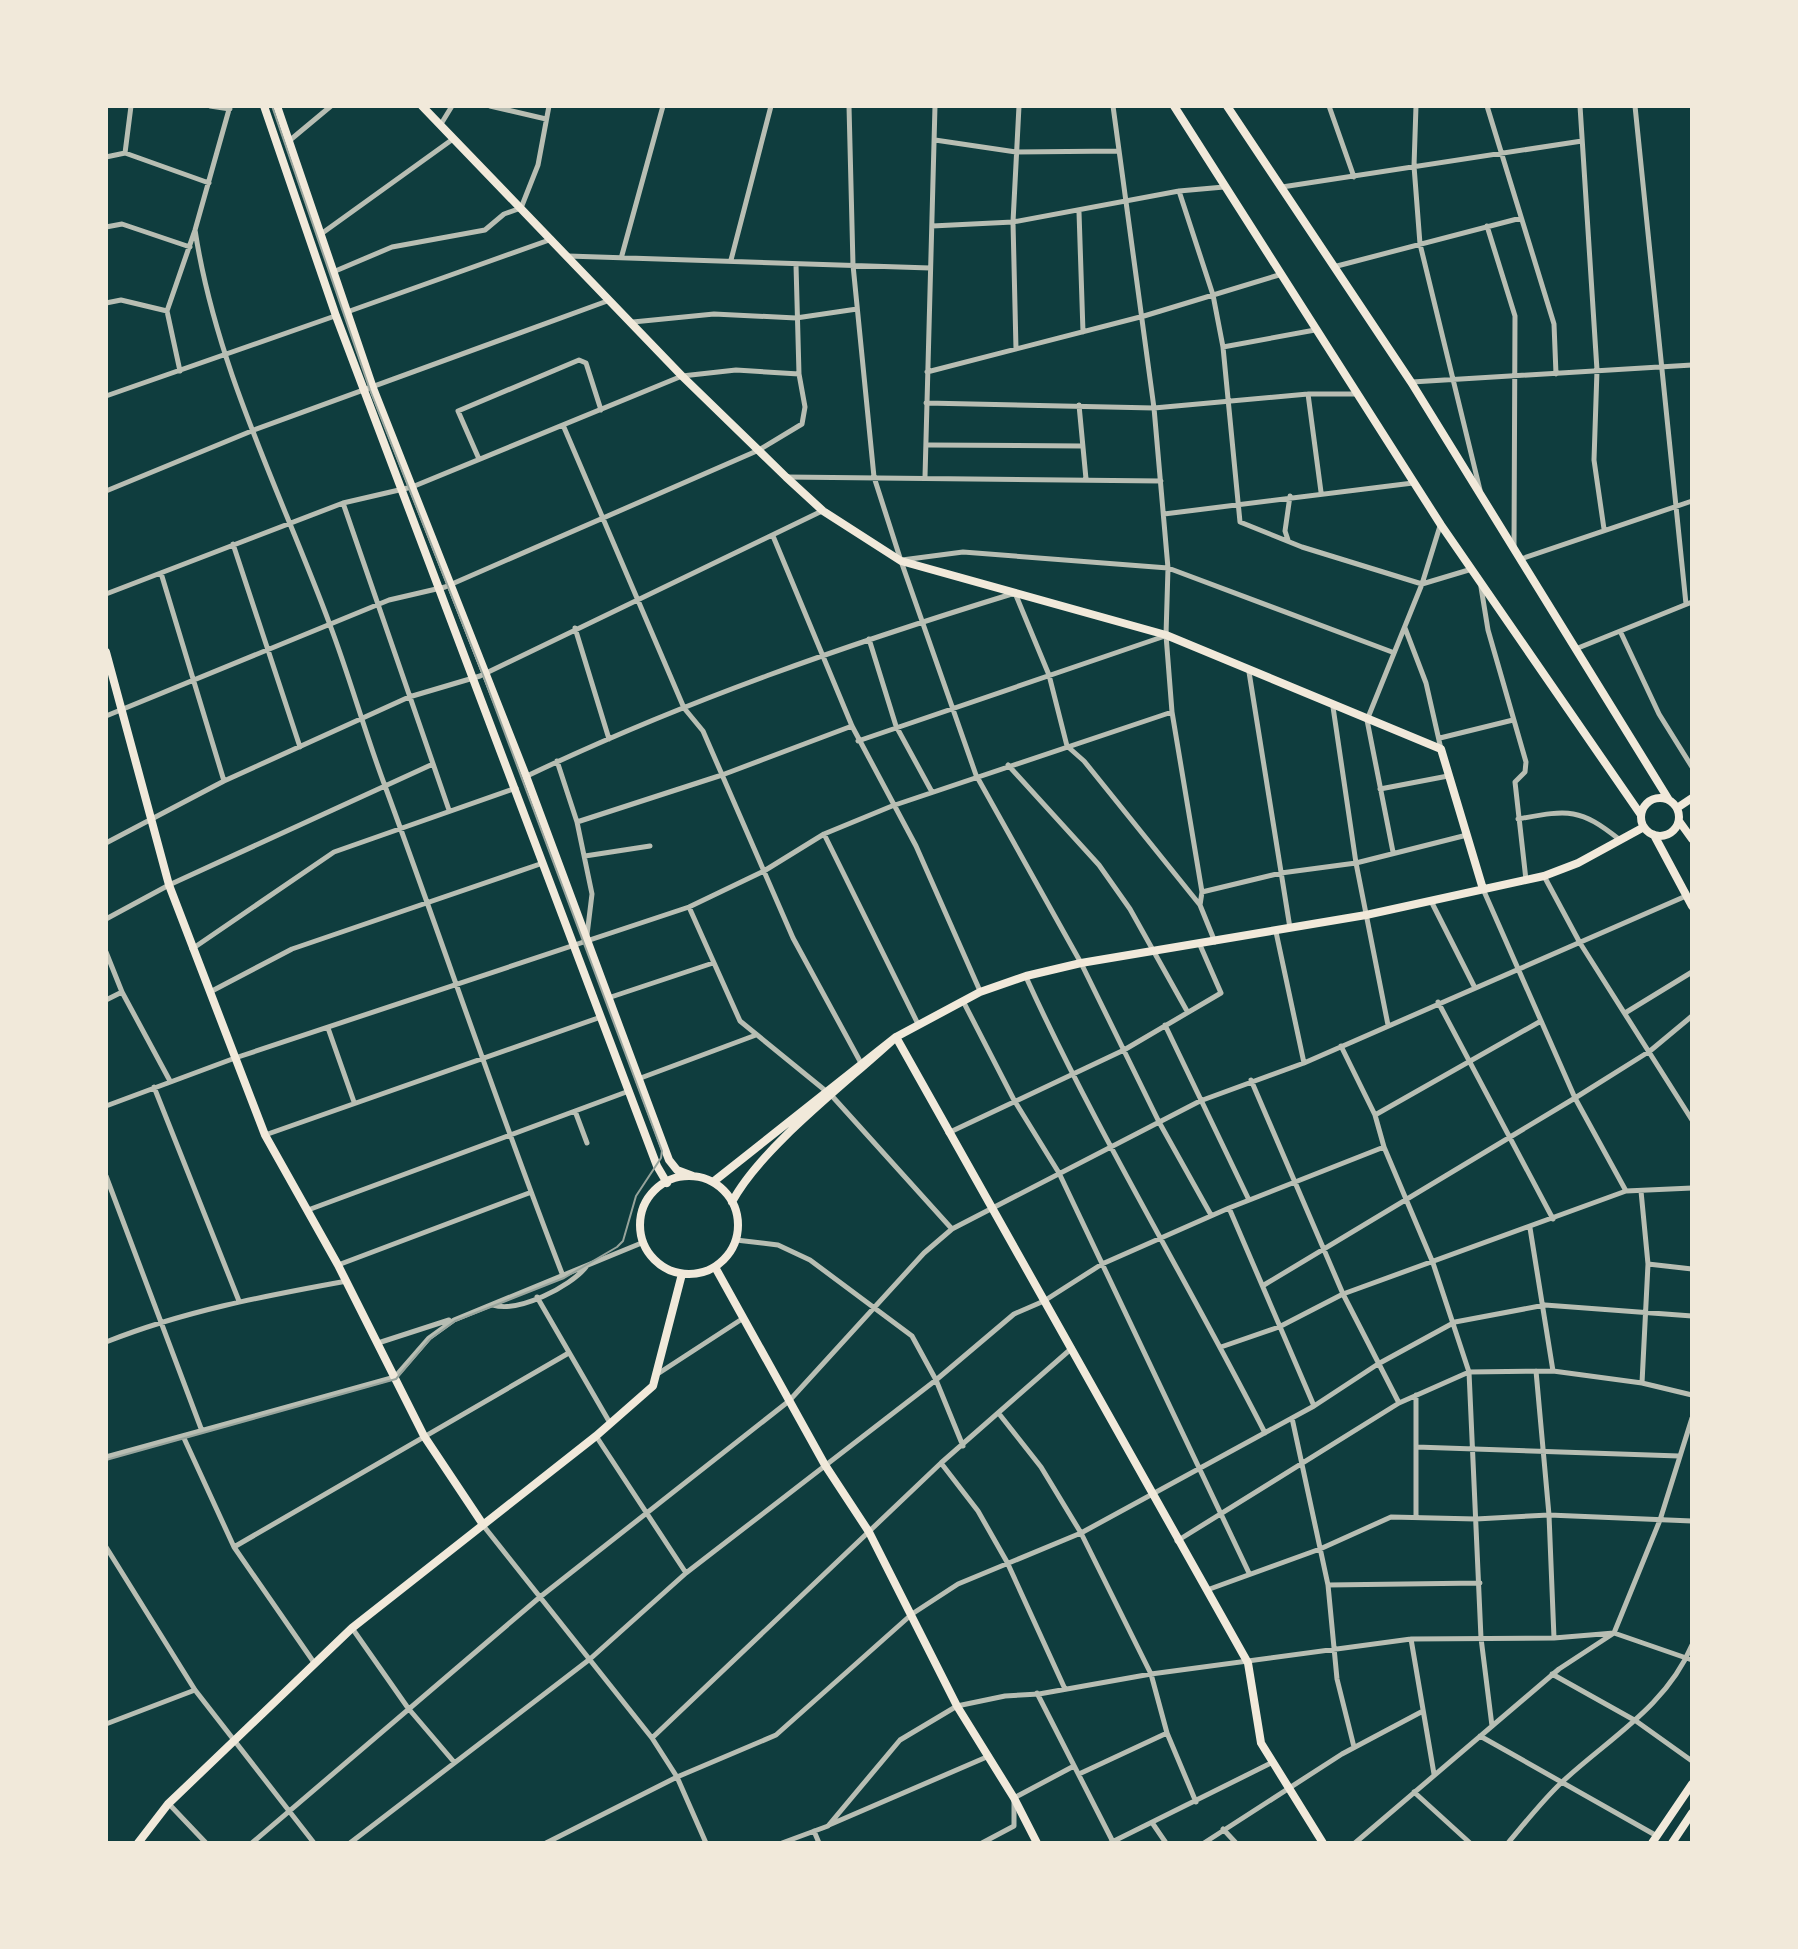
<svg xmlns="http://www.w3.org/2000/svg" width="1798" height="1949" font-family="Montserrat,sans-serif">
<rect width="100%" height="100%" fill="#0f3d3e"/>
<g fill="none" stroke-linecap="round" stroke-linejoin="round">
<!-- minor -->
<path stroke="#b8beb3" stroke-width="5" d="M 210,106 L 230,109
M 490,106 L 546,119
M 849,106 L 853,265 L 874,477 L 901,561 L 976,775 L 1081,963 L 1159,1122 L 1211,1215
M 1113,106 L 1154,408 L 1168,568 L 1166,635 L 1172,712 L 1202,892 L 1200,905 L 1215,942
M 1329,106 L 1354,177
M 1416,106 L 1414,166 L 1420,244 L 1480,490
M 1487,106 L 1554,324 L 1556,374
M 1580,106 L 1597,370 L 1594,460 L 1604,529
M 1635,106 L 1686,604
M 441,124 L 452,106
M 935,140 L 1016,152 L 1119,151
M 289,141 L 331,106
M 125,153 L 131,106
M 106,157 L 125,153 L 209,183
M 1282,187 L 1582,141
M 1179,191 L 1213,295 L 1223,347 L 1240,522 L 1302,547 L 1422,584 L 1472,569
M 1079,212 L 1083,332
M 932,226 L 1013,222 L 1179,191 L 1224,187
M 1487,226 L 1515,316 L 1514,548
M 106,227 L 122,224 L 190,247
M 195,230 C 216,368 282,495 330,625 C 350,678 365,733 385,786 C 445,949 500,1114 563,1276
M 321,234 L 453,139
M 622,255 L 663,106
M 568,256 L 930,268
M 731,260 L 771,106
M 1337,266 L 1521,218
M 333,272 L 392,247 L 485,230 L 504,214 L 521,208 L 538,165 L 549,106
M 106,303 L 121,300 L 167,311
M 347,312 L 552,239
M 633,322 L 714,314 L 796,318 L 857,309
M 1223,347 L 1315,330
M 1016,349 L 1013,222 L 1019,106
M 180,371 L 167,311 L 195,230 L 230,106
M 927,372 L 1144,316 L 1279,275
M 1412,382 L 1692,365
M 1308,394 L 1321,492
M 106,396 L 335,316
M 926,403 L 1154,408 L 1308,394 L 1356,394
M 1079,405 L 1086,479
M 563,425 L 684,708 L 703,731 L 793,938 L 861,1063
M 929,445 L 1082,446
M 479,459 L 458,411 L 579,360 L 586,363 L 601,410
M 786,477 L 1161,481
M 925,477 L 935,106
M 106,491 L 254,430 L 610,300
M 343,503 L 449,810
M 1164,514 L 1413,483
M 773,536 L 852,726 L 916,846 L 980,991
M 1288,540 L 1285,531 L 1290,496
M 233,544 L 300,747
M 1521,559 L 1692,501
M 902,560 L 963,552 L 1168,568 L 1392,652
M 161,573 L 224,781
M 1481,587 L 1488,630 L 1526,762 L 1525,772 L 1515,782 L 1526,880
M 106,594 L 343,503 L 412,487 L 682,376 L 736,370 L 799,374
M 575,628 L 609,739
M 1405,628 L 1426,683 L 1441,749
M 1621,633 L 1659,714 L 1692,767
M 869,639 L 896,726 L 932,792
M 1578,648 L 1692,602
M 1249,672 L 1290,928
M 1333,707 L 1356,863 L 1388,1025
M 106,716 L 389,600 L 445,587 L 759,450 L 802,424 L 805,407 L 799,374 L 796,265
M 1440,738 L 1513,720
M 858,741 L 1165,636
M 557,761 L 577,822 L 592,894 L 587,935
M 1008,765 L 1099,865 L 1130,909 L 1187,1011
M 527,776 C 684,701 849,644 1015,593 L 1049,675 L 1067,746 L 1084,761 L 1200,905
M 1380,789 L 1448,776
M 1518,819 C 1568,810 1579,807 1620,840
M 577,822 L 722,775 L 852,726
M 824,834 L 918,1024
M 106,843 L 224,781 L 409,697 L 480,676 L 822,511
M 1393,852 L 1367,720 L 1422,584 L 1440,526
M 585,856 L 650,846
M 1544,876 L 1580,943 L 1692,1120
M 1483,889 L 1575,1098 L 1626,1191 L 1692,1188
M 1202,892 L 1281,873 L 1356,863 L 1467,835
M 1431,901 L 1474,986
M 689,907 L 740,1021 L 832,1096 L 952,1229
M 106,919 L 169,885 L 433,764
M 1276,932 L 1304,1063
M 192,949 L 334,852 L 516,788
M 106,952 L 122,992 L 170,1081
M 1026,977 C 1097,1133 1187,1280 1265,1433
M 210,992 L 292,949 L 543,863
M 608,998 L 713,963
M 106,1000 L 122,992
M 963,1001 L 1014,1100 L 1059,1173 L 1249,1573
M 1438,1002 L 1553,1219
M 1625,1013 L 1692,972
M 1165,1025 L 1249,1200
M 328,1028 L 354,1102
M 1341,1046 L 1375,1115 L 1384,1147 L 1433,1263 L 1469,1372 L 1481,1638 L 1492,1726
M 638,1079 L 756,1035
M 1251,1080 L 1343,1294 L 1399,1403
M 154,1087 L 239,1301
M 106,1106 L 235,1058 L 689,907 L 764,871 L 824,834 L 892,806 L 1172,712
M 575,1111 L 587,1143
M 1375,1115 L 1541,1021
M 948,1133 L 1124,1050 L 1221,993 L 1200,945
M 265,1135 L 601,1017
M 106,1176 L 202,1431
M 1641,1191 L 1648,1264 L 1642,1383
M 1229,1208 L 1314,1406
M 308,1210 L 629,1091
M 1530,1228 L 1553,1371
M 736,1240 L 778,1245 L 810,1260 L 912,1336 L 936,1380 L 963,1446
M 1648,1264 L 1692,1269
M 338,1265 L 529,1193
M 1264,1285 L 1575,1098 L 1650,1051 L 1692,1016
M 537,1297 L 610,1423
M 493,1305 C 518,1313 570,1287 586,1267
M 106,1342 C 184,1311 264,1296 347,1281
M 378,1343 L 449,1320
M 1221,1347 L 1279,1327 L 1343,1294 L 1626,1191
M 1536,1371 L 1549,1515 L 1554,1638
M 659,1373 L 742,1319
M 1416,1395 L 1416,1517
M 1000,1415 L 1041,1467 L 1081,1533 L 1151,1674 L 1167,1733 L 1079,1774
M 1292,1418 L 1328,1585 L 1337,1679 L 1354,1747
M 183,1436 L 234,1547 L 315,1664
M 596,1436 L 686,1573
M 1416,1447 L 1679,1456
M 106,1457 L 395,1377 L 429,1338 L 454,1320 L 644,1242
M 941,1463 L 978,1511 L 1007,1562 L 1065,1689
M 482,1524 L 652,1738 L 677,1777 L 706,1843
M 1177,1541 L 1399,1403 L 1469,1372 L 1553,1371 L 1642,1383 L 1692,1395
M 106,1547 L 195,1690 L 314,1843
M 234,1547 L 567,1354
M 1328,1585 L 1480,1583
M 1207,1590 L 1320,1549 L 1391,1517 L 1476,1519 L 1549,1515 L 1692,1521
M 352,1628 L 408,1708 L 454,1762
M 1411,1639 L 1434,1774
M 1552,1674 L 1636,1721 L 1692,1761
M 1037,1693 L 1113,1842
M 106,1724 L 195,1690
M 1167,1733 L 1196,1802
M 1480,1736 L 1657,1836
M 652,1738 L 941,1463 L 1072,1348
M 1414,1792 L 1470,1843
M 169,1804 L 206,1843
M 1153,1824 L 1166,1843
M 829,1825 L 989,1756
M 1223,1829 L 1236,1843
M 814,1831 L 819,1843
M 252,1843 L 540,1597 L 789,1401 L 924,1253 L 952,1229 L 1200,1101 L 1304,1063 L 1686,896
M 350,1843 L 590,1659 L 686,1573 L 936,1380 L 1014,1314 L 1044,1301 L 1102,1264 L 1229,1208 L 1384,1147
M 546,1843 L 677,1777 L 776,1735 L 912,1614 L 958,1584 L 1081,1533 L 1314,1406 L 1378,1364 L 1455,1322 L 1545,1305 L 1692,1316
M 782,1843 L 828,1826 L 900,1740 L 957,1706 L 1005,1696 L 1039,1694 L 1151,1674 L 1411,1639 L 1554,1638 L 1614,1633 L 1692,1660
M 982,1843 L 1014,1826 L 1014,1798 L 1074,1766
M 1110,1843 L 1271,1763
M 1204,1843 L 1342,1754 L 1423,1711
M 1355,1843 L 1559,1669 L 1614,1633 L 1660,1520 L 1692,1418
M 1508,1843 C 1525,1823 1542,1801 1561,1783 C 1608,1739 1666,1707 1692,1645"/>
<!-- secondary -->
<path stroke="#f1e9da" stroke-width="8" d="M 264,106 L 336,316 L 657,1166 L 667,1183
M 277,106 L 373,388 L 526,776 L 669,1160 L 677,1170 L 693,1176
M 422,106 L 682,376 L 786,477 L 823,511 L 901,561 L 1166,635 L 1441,749 L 1483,889
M 1174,106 L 1441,525 L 1641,815
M 1227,106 L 1411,382 L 1669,800
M 106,652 L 169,885 L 265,1135 L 338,1265 L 424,1436 L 482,1523
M1641 817a19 19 0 1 1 38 0a19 19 0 1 1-38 0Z
M 1677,808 L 1692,798
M 1679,821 L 1692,839
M 1654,835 L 1692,906
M640 1225a49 49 0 1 1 98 0a49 49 0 1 1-98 0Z
M 713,1182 L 896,1037 C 849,1081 761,1147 732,1202
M 715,1267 L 825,1465 L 869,1532 L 957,1706 L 1014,1798 L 1037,1843
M 138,1843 L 168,1804 L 352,1628 L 596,1436 L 653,1386 L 682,1274
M 1323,1843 L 1261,1743 L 1248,1663 L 896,1037 L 980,992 L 1026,976 L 1081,963 L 1366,915 L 1544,876 L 1578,863 L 1644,827
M 1652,1843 L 1692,1784
M 1672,1843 L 1692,1813"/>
<!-- tram -->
<path stroke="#97a49c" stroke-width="2" d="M 106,1460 L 396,1379 L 430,1339 L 455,1321 L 564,1278 L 617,1247 L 623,1241 L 636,1196 L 661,1158 L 662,1151 L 483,675 L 370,390 L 272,106"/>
</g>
<!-- border -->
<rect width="1798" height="1949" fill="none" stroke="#f1e9da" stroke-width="216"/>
</svg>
